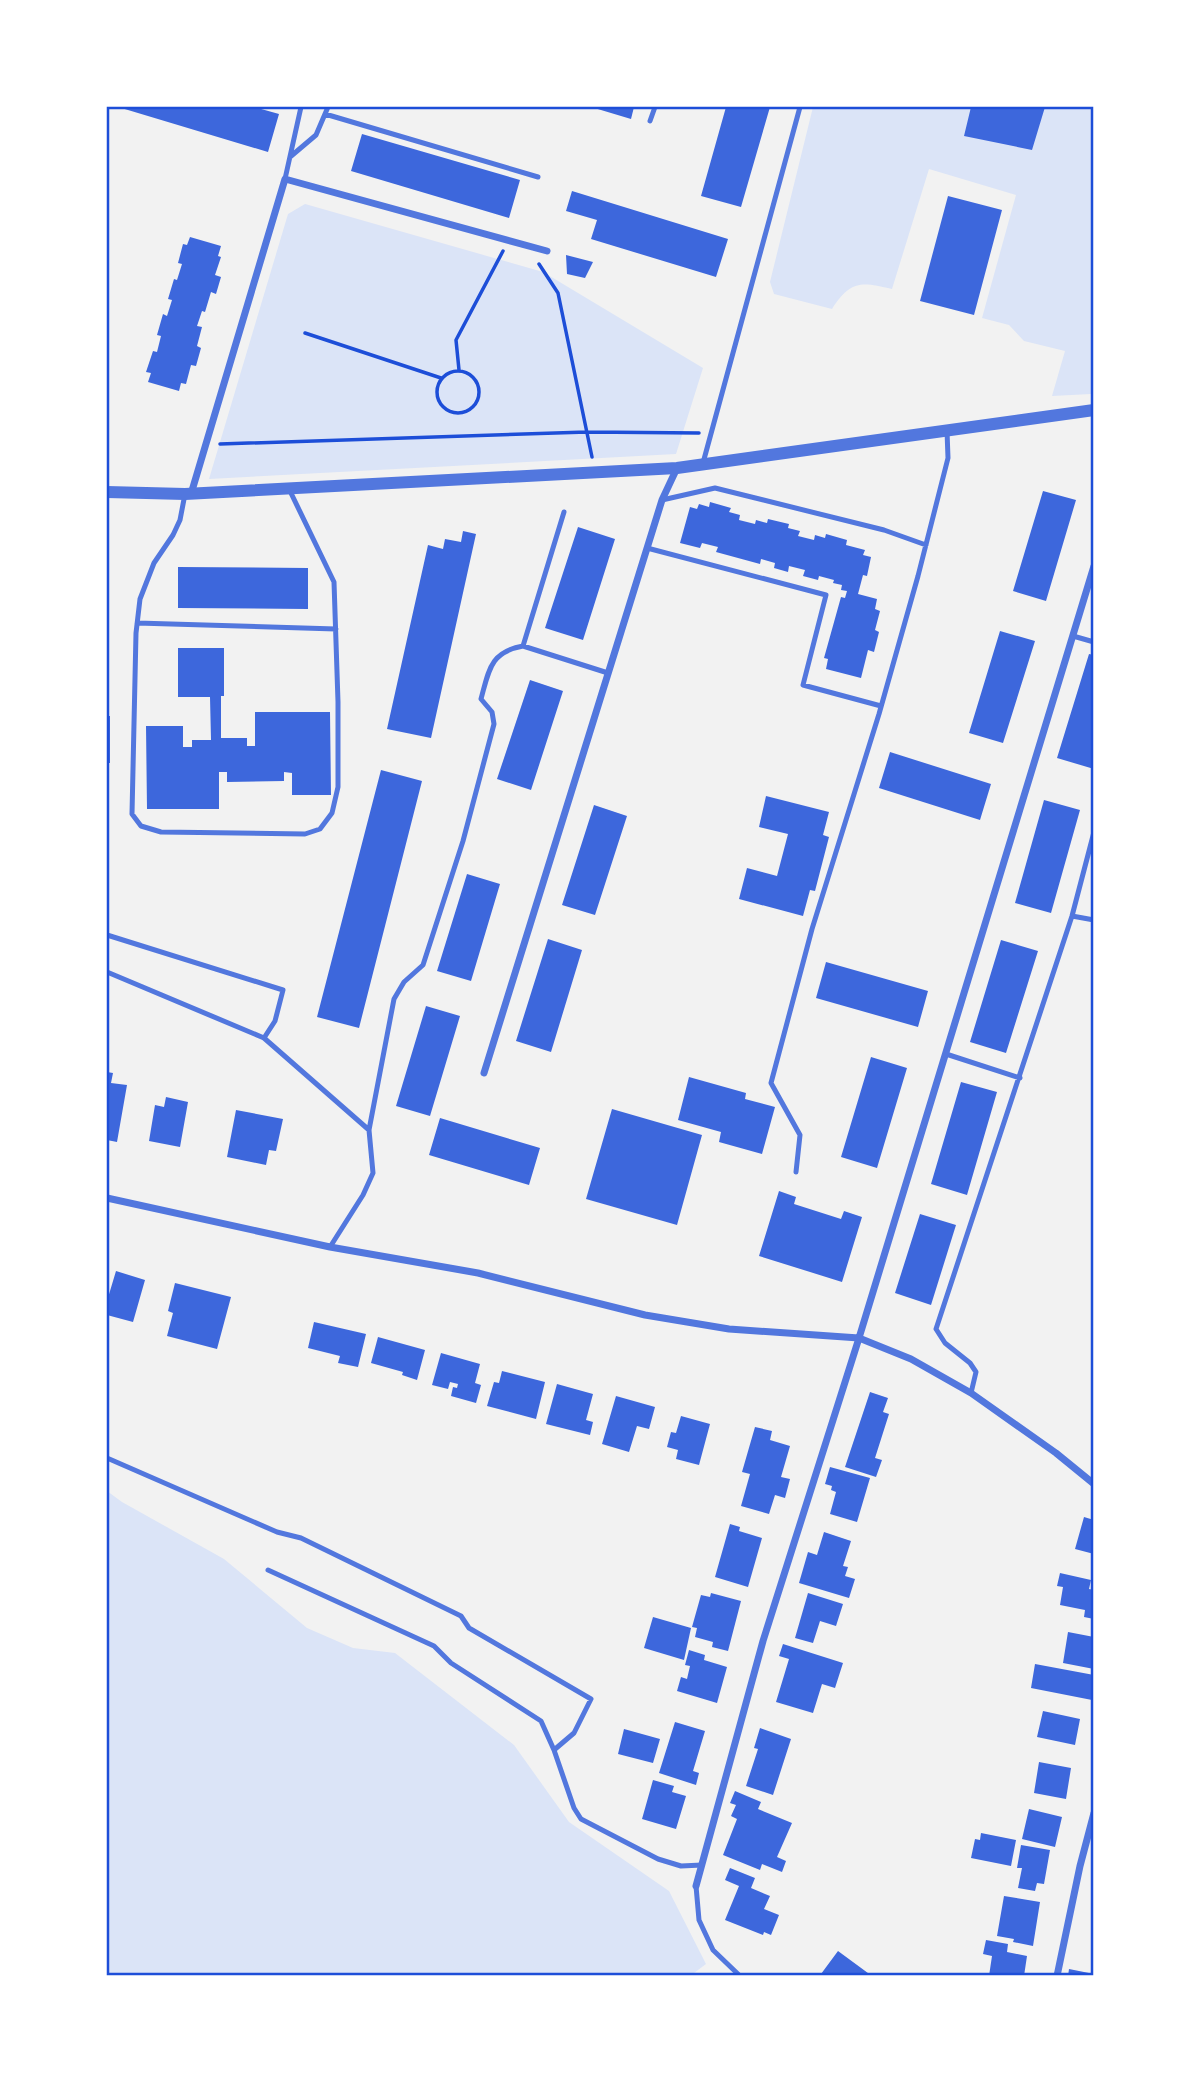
<svg xmlns="http://www.w3.org/2000/svg" width="1201" height="2083" font-family="'IBM Plex Sans',sans-serif">
<rect width="100%" height="100%" fill="#f2f2f2"/>
<!-- green -->
<path fill="#dbe4f7" d="M 813,107 L 1094,107 L 1094,381 L 1091,394 L 1052,396 L 1065,351 L 1024,341 L 1009,325 L 982,318 L 1016,195 L 929,169 L 892,289 C 861,282 851,280 832,309 L 774,294 L 770,282 Z
M 305,204 L 543,272 L 703,368 L 676,454 L 209,479 L 288,214 Z
M 107,1491 L 122,1502 L 224,1559 L 307,1628 L 353,1648 L 395,1653 L 514,1745 L 569,1822 L 669,1891 L 706,1964 L 690,1976 L 107,1976 Z"/>
<!-- building -->
<path fill="#3d67dc" d="M 118,107 L 254,107 L 279,114 L 268,152 Z
M 591,107 L 634,107 L 631,119 Z
M 726,107 L 770,107 L 741,207 L 701,196 Z
M 971,107 L 1045,107 L 1032,150 L 964,136 Z
M 362,134 L 520,180 L 509,218 L 351,171 Z
M 572,191 L 728,239 L 716,277 L 591,239 L 597,220 L 566,211 Z
M 948,196 L 1002,210 L 974,315 L 920,301 Z
M 190,237 L 221,246 L 218,256 L 221,257 L 215,275 L 221,277 L 216,294 L 211,292 L 205,312 L 202,311 L 197,326 L 202,327 L 197,346 L 201,348 L 196,366 L 191,365 L 186,384 L 181,383 L 179,391 L 148,382 L 151,373 L 146,372 L 153,351 L 157,352 L 161,336 L 157,335 L 163,314 L 167,316 L 172,300 L 168,299 L 174,279 L 177,280 L 182,264 L 178,263 L 183,244 L 187,245 Z
M 566,255 L 593,262 L 585,278 L 567,274 Z
M 1043,491 L 1076,500 L 1046,601 L 1013,591 Z
M 710,502 L 731,508 L 729,512 L 740,515 L 739,520 L 755,524 L 756,520 L 767,523 L 768,519 L 789,524 L 788,528 L 800,531 L 798,536 L 814,540 L 815,535 L 825,538 L 826,534 L 847,540 L 846,545 L 865,550 L 863,555 L 871,557 L 867,576 L 863,575 L 858,594 L 877,599 L 875,609 L 880,611 L 875,630 L 879,632 L 874,652 L 868,650 L 861,678 L 826,669 L 828,659 L 824,658 L 841,597 L 845,598 L 847,591 L 841,590 L 842,585 L 833,583 L 834,580 L 819,576 L 818,580 L 803,576 L 805,570 L 789,566 L 788,572 L 774,568 L 775,563 L 761,559 L 760,564 L 716,552 L 718,547 L 702,543 L 700,548 L 680,543 L 690,507 L 697,509 L 699,504 L 709,507 Z
M 578,527 L 615,539 L 583,640 L 545,628 Z
M 463,531 L 476,534 L 431,738 L 387,729 L 428,545 L 443,549 L 445,539 L 461,542 Z
M 178,567 L 308,568 L 308,609 L 178,608 Z
M 1000,631 L 1035,641 L 1003,743 L 969,733 Z
M 178,648 L 224,648 L 224,696 L 221,696 L 221,738 L 247,738 L 247,746 L 255,746 L 255,712 L 330,712 L 331,795 L 292,795 L 292,773 L 284,772 L 284,781 L 227,782 L 227,772 L 219,772 L 219,809 L 147,809 L 146,726 L 183,726 L 183,747 L 192,747 L 192,740 L 211,740 L 210,697 L 178,697 Z
M 1089,654 L 1094,655 L 1094,769 L 1057,758 Z
M 530,680 L 563,691 L 531,790 L 497,779 Z
M 107,716 L 110,716 L 110,763 L 107,763 Z
M 890,752 L 991,784 L 980,820 L 879,788 Z
M 381,770 L 422,781 L 359,1028 L 317,1017 Z
M 766,796 L 829,812 L 823,835 L 829,837 L 815,891 L 810,890 L 803,916 L 739,899 L 747,868 L 777,876 L 788,834 L 759,827 Z
M 1044,800 L 1080,810 L 1051,913 L 1015,903 Z
M 594,805 L 627,816 L 595,915 L 562,905 Z
M 467,874 L 500,884 L 471,981 L 437,971 Z
M 548,939 L 582,950 L 551,1052 L 516,1041 Z
M 1001,940 L 1038,951 L 1006,1053 L 970,1042 Z
M 826,962 L 928,991 L 918,1027 L 816,998 Z
M 426,1006 L 460,1016 L 430,1116 L 396,1106 Z
M 871,1057 L 907,1068 L 877,1168 L 841,1157 Z
M 107,1072 L 113,1073 L 111,1083 L 127,1085 L 117,1142 L 107,1140 Z
M 689,1077 L 746,1093 L 745,1099 L 775,1107 L 762,1154 L 719,1142 L 721,1132 L 678,1120 Z
M 961,1082 L 997,1092 L 967,1195 L 931,1184 Z
M 166,1097 L 188,1102 L 180,1147 L 149,1141 L 155,1105 L 164,1107 Z
M 612,1109 L 702,1135 L 677,1225 L 586,1199 Z
M 236,1110 L 283,1119 L 276,1151 L 269,1150 L 266,1165 L 227,1157 Z
M 440,1118 L 540,1148 L 529,1185 L 429,1155 Z
M 779,1191 L 796,1197 L 794,1204 L 841,1219 L 844,1211 L 862,1217 L 842,1282 L 759,1256 Z
M 920,1214 L 956,1225 L 931,1305 L 895,1293 Z
M 116,1271 L 145,1280 L 133,1322 L 107,1315 L 107,1301 Z
M 175,1283 L 231,1297 L 217,1349 L 167,1336 L 173,1313 L 168,1311 Z
M 314,1322 L 366,1334 L 358,1367 L 338,1363 L 340,1356 L 308,1348 Z
M 378,1337 L 425,1350 L 417,1380 L 402,1375 L 403,1372 L 371,1363 Z
M 441,1353 L 480,1364 L 475,1383 L 481,1385 L 476,1403 L 451,1396 L 453,1387 L 457,1388 L 458,1384 L 450,1382 L 448,1389 L 432,1385 Z
M 502,1371 L 545,1382 L 536,1419 L 487,1406 L 494,1382 L 499,1383 Z
M 557,1384 L 593,1394 L 586,1420 L 593,1422 L 590,1435 L 546,1424 Z
M 870,1392 L 888,1398 L 883,1412 L 889,1414 L 875,1458 L 882,1460 L 876,1477 L 845,1467 Z
M 616,1396 L 655,1407 L 649,1429 L 637,1426 L 629,1452 L 602,1444 Z
M 681,1416 L 710,1424 L 699,1465 L 676,1459 L 678,1450 L 667,1447 L 671,1432 L 676,1433 Z
M 755,1427 L 772,1431 L 770,1440 L 790,1446 L 781,1477 L 790,1479 L 785,1498 L 775,1495 L 769,1514 L 741,1506 L 750,1474 L 742,1472 Z
M 830,1467 L 870,1478 L 857,1522 L 830,1514 L 836,1492 L 831,1490 L 832,1486 L 825,1484 Z
M 1084,1517 L 1094,1520 L 1094,1554 L 1075,1549 Z
M 730,1524 L 740,1527 L 739,1531 L 762,1538 L 748,1587 L 715,1577 Z
M 824,1532 L 851,1541 L 843,1566 L 848,1567 L 845,1576 L 855,1579 L 849,1598 L 799,1583 L 808,1552 L 817,1555 Z
M 1060,1573 L 1091,1580 L 1089,1589 L 1094,1590 L 1094,1619 L 1084,1617 L 1085,1610 L 1060,1605 L 1063,1587 L 1057,1586 Z
M 711,1593 L 741,1601 L 728,1651 L 712,1647 L 713,1642 L 695,1637 L 697,1628 L 692,1627 L 701,1595 L 710,1597 Z
M 808,1593 L 843,1604 L 836,1626 L 820,1621 L 813,1643 L 795,1638 Z
M 653,1617 L 691,1628 L 684,1660 L 644,1648 Z
M 1068,1632 L 1094,1637 L 1094,1669 L 1063,1663 Z
M 783,1644 L 843,1663 L 835,1688 L 822,1684 L 813,1713 L 776,1702 L 789,1659 L 779,1656 Z
M 689,1650 L 705,1655 L 704,1660 L 727,1667 L 717,1703 L 677,1691 L 681,1677 L 687,1679 L 690,1666 L 685,1665 Z
M 1035,1664 L 1094,1675 L 1092,1700 L 1031,1688 Z
M 1043,1711 L 1080,1719 L 1075,1745 L 1037,1737 Z
M 675,1722 L 705,1731 L 693,1771 L 699,1773 L 696,1785 L 659,1773 Z
M 760,1728 L 791,1739 L 773,1795 L 746,1786 L 758,1749 L 754,1748 Z
M 624,1729 L 660,1739 L 653,1763 L 618,1754 Z
M 1039,1762 L 1071,1768 L 1066,1799 L 1034,1793 Z
M 653,1780 L 674,1786 L 672,1792 L 686,1796 L 676,1829 L 642,1819 Z
M 735,1791 L 761,1802 L 758,1809 L 792,1823 L 777,1857 L 786,1861 L 782,1872 L 762,1864 L 760,1870 L 723,1855 L 737,1819 L 731,1816 L 736,1805 L 730,1803 Z
M 1029,1809 L 1062,1817 L 1055,1847 L 1022,1839 Z
M 981,1833 L 1016,1840 L 1011,1866 L 971,1858 L 975,1839 L 980,1840 Z
M 1021,1845 L 1050,1850 L 1044,1884 L 1037,1883 L 1035,1891 L 1018,1888 L 1022,1868 L 1017,1868 Z
M 730,1868 L 755,1878 L 751,1888 L 770,1896 L 764,1909 L 779,1915 L 771,1935 L 764,1932 L 763,1935 L 725,1920 L 739,1886 L 725,1880 Z
M 1004,1896 L 1040,1902 L 1033,1946 L 1013,1942 L 1014,1939 L 997,1936 Z
M 986,1940 L 1008,1944 L 1007,1952 L 1027,1956 L 1024,1976 L 989,1976 L 992,1956 L 983,1954 Z
M 838,1951 L 872,1976 L 824,1976 L 821,1974 Z
M 1069,1969 L 1094,1974 L 1094,1976 L 1068,1976 Z"/>
<g fill="none" stroke-linecap="round" stroke-linejoin="round">
<!-- path -->
<path stroke="#1d4ed8" stroke-width="3.5" d="M 539,264 L 558,293 L 592,457
M 305,333 L 441,378
M 459,370 L 456,340 L 503,251
M437 392a21 21 0 1 1 42 0a21 21 0 1 1-42 0Z
M 220,444 L 587,432 L 699,433"/>
<!-- service -->
<path stroke="#5277de" stroke-width="5" d="M 325,114 L 538,177
M 650,121 L 655,107
M 290,157 L 316,135 L 328,107
M 285,179 L 301,107
M 703,463 L 800,107
M 185,494 L 180,520 L 173,535 L 154,563 L 140,599 L 136,633 L 132,814 L 141,826 L 161,832 L 305,834 L 320,829 L 332,813 L 338,787 L 338,702 L 334,582 L 290,491
M 662,500 L 715,488 L 884,530 L 926,545
M 564,512 L 523,646 L 608,673
M 647,548 L 826,595 L 803,685 L 881,706
M 137,623 L 336,629
M 1073,636 L 1094,642
M 1072,916 L 1094,920
M 107,935 L 283,990 L 275,1021 L 264,1038
M 107,972 L 264,1038 L 369,1130
M 946,1054 L 1020,1078
M 796,1172 L 800,1135 L 771,1083 L 812,929 L 879,714 L 918,576 L 948,458 L 947,431
M 330,1247 L 363,1195 L 373,1173 L 369,1130 L 394,999 L 404,982 L 423,965 L 463,841 L 494,724 L 492,712 L 481,699 C 489,670 490,652 523,646
M 971,1393 L 976,1372 L 970,1363 L 945,1343 L 936,1329 L 1072,916 L 1094,832
M 107,1458 L 277,1532 L 301,1538 L 461,1616 L 469,1628 L 591,1699 L 574,1733 L 554,1750
M 268,1570 L 434,1646 L 451,1663 L 541,1721 L 554,1750 L 574,1808 L 581,1819 L 658,1859 L 681,1866 L 702,1865
M 696,1886 L 699,1920 L 713,1950 L 740,1976"/>
<!-- minor -->
<path stroke="#5277de" stroke-width="7" d="M 191,494 L 285,179 L 547,251
M 484,1073 L 662,500 L 677,468
M 107,1198 L 330,1247 L 478,1273 L 645,1315 L 729,1329 L 859,1338 L 911,1359 L 971,1393 L 1056,1453 L 1094,1484
M 696,1886 L 763,1641 L 859,1338 L 1094,566
M 1057,1976 L 1080,1866 L 1094,1813"/>
<!-- tertiary -->
<path stroke="#5277de" stroke-width="12" d="M 107,492 L 185,494 L 677,468 L 1094,410"/>
</g>
<!-- border -->
<rect width="1201" height="2083" fill="none" stroke="#ffffff" stroke-width="217"/>
<rect x="108" y="108" width="984" height="1866" fill="none" stroke="#1d4ed8" stroke-width="2.5"/>
</svg>
